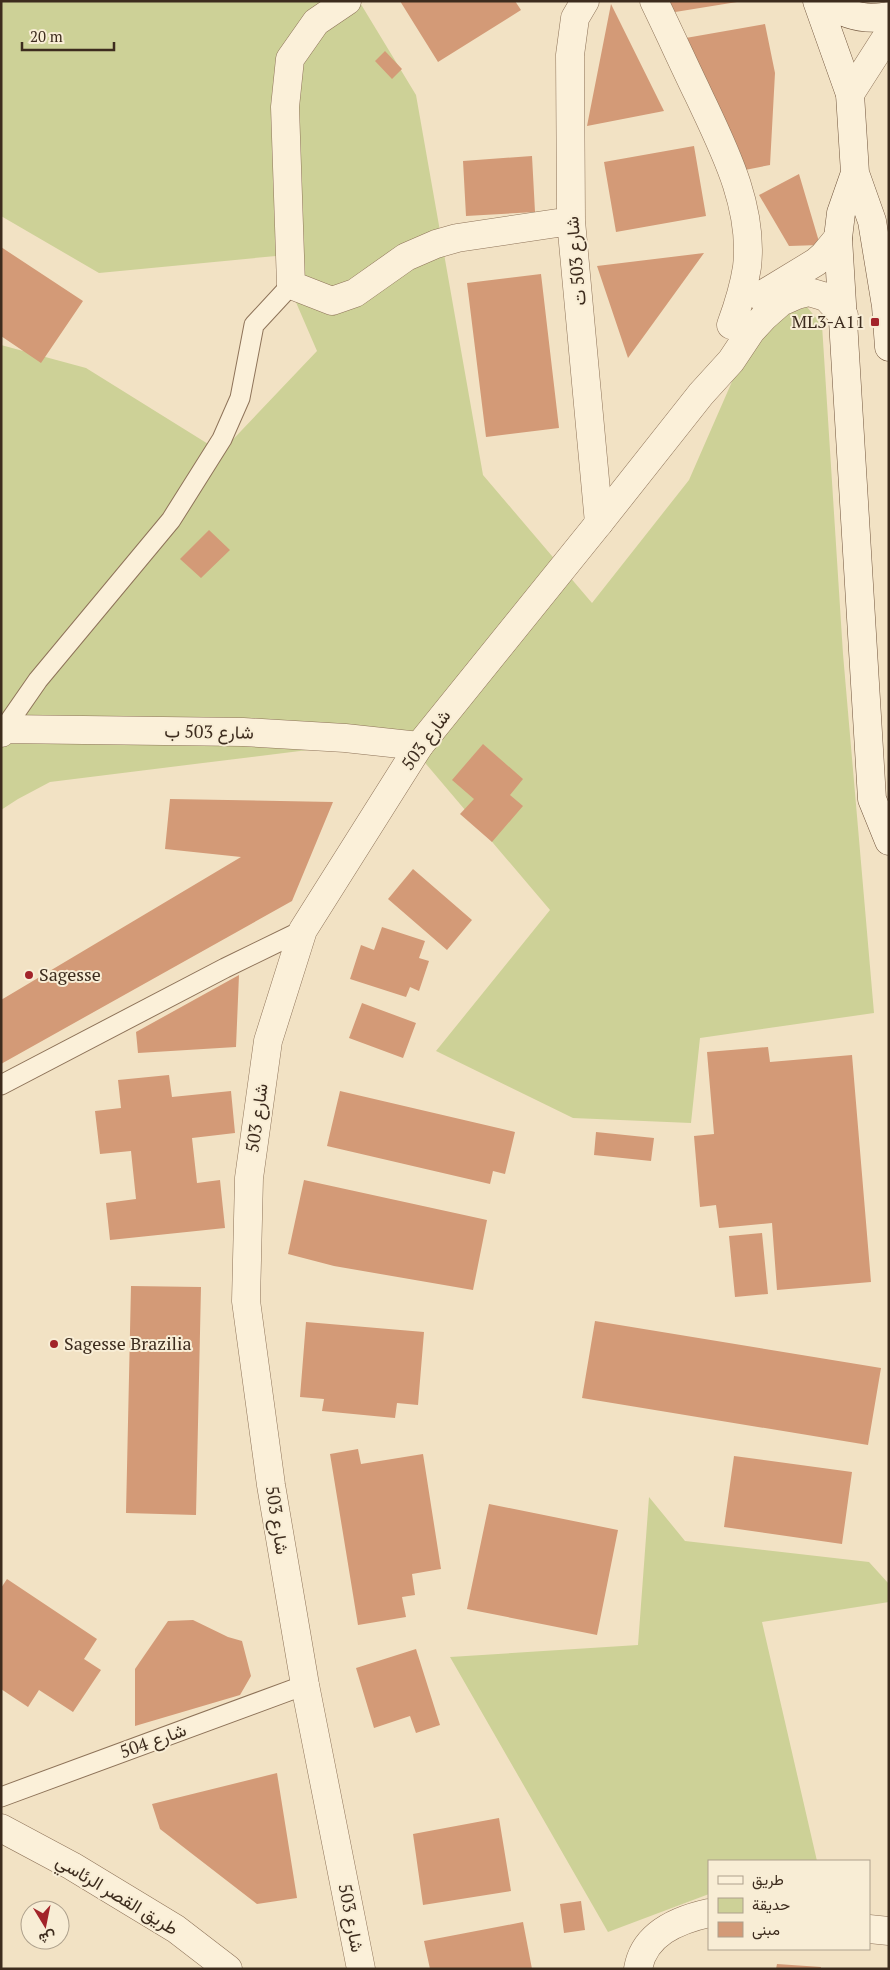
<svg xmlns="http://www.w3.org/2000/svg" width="890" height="1970" font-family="'PT Serif',Vazirmatn,serif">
<rect width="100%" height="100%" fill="#f2e2c4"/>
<!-- green -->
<path fill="#cdd197" d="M 1,1 L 359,1 L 416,95 L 483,475 L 592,603 L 689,480 L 734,377 L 751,350 L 782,315 L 807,307 L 822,325 L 843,654 L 874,1013 L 700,1038 L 691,1123 L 573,1118 L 436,1051 L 550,910 L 404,738 L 50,782 L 18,799 L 1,810 L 1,345 L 86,368 L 221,452 L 317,351 L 276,256 L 99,273 L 1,216 Z
M 649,1497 L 685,1541 L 869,1562 L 889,1584 L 889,1602 L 762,1622 L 817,1861 L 709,1861 L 709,1894 L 608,1932 L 450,1657 L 638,1645 Z"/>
<!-- building -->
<path fill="#d39a77" d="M 400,1 L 515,1 L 521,10 L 438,62 Z
M 664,1 L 737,1 L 737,2 L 669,13 Z
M 611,4 L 664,111 L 587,126 Z
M 765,24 L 775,73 L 770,165 L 745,170 L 680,39 Z
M 385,51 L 402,69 L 392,79 L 375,61 Z
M 694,146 L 706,216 L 616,232 L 604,162 Z
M 532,156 L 535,212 L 466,216 L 463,161 Z
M 799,174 L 820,245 L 789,246 L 759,195 Z
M 1,247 L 83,301 L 41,363 L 1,336 Z
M 704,253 L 628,358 L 597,266 Z
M 541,274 L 559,428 L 486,437 L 467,283 Z
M 209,530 L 230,550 L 201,578 L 180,559 Z
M 483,744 L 523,779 L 510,795 L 523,806 L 492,842 L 460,814 L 474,799 L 452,780 Z
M 170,799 L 333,802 L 292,901 L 1,1064 L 1,1000 L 241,857 L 165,849 Z
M 413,869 L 472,920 L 447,950 L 388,899 Z
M 382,927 L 425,941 L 419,958 L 429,961 L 419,991 L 410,987 L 406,997 L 350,979 L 361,945 L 374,950 Z
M 239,975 L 236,1047 L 138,1053 L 136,1032 Z
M 362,1003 L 416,1023 L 403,1058 L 349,1038 Z
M 768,1047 L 770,1062 L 852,1055 L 871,1282 L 777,1290 L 772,1223 L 719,1228 L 716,1205 L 700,1207 L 694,1136 L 714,1134 L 707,1052 Z
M 169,1075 L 172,1097 L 231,1091 L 235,1133 L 192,1138 L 197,1183 L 220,1180 L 225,1228 L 110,1240 L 106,1203 L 136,1199 L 131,1151 L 100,1154 L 95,1111 L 121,1108 L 118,1080 Z
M 340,1091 L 515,1132 L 505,1174 L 493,1171 L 490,1184 L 327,1146 Z
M 596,1132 L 654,1138 L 651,1161 L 594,1155 Z
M 304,1180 L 487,1220 L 473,1290 L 334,1266 L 288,1254 Z
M 762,1233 L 768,1294 L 735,1297 L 729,1236 Z
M 131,1286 L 201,1287 L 196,1515 L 126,1513 Z
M 595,1321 L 881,1368 L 868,1445 L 582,1398 Z
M 306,1322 L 424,1332 L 418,1405 L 397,1403 L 395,1418 L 322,1411 L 324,1399 L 300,1397 Z
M 358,1449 L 361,1464 L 423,1454 L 441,1569 L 412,1574 L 415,1595 L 402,1597 L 406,1617 L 358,1625 L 330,1454 Z
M 734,1456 L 852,1472 L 842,1544 L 724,1527 Z
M 489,1504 L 618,1530 L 597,1635 L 467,1609 Z
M 7,1579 L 97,1639 L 84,1659 L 101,1670 L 73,1712 L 39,1690 L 28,1707 L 1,1689 L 1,1588 Z
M 193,1620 L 228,1637 L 242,1641 L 251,1676 L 240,1695 L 135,1726 L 135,1669 L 168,1621 Z
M 416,1649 L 440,1725 L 416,1733 L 410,1716 L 374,1728 L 356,1668 Z
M 277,1773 L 297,1898 L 257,1904 L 160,1829 L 152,1804 Z
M 499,1818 L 511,1891 L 423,1905 L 413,1834 Z
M 581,1901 L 585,1930 L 564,1933 L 560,1904 Z
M 523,1922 L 532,1969 L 430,1969 L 424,1941 Z
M 777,1964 L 821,1967 L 821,1969 L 776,1969 Z"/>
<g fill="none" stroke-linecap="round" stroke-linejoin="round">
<!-- service casing -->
<g stroke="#8e7359" stroke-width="21">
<path id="service" d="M 4,729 L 38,680 L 171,520 L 222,439 L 240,398 L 254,325 L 291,285
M 1,1085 L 225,968 L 303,930
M 1,1797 L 305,1685"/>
</g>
<!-- minor casing -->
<g stroke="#8e7359" stroke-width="29">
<path id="minor" d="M 347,1 L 316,22 L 290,59 L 285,107 L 291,285 L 332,301 L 355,293 L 406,257 L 436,244 L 457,238 L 571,221
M 585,1 L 575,18 L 570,55 L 571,221 L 599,523
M 1,733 L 4,729 L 243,732 L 345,738 L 419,746
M 869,1929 L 889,1931
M 638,1969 C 644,1934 677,1920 709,1913"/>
</g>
<!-- tertiary casing -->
<g stroke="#8e7359" stroke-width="29">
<path id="tertiary" d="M 654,1 C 669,32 683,63 698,94 C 723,147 754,206 747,267 C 744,287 738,306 731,325
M 850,94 L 889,33
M 760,296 L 816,262 L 824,255 L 838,238
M 1,1828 L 72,1866 L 176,1929 L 228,1969
M 361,1969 L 305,1685 L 271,1485 L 246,1301 L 249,1178 L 268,1041 L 303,930 L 419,746 L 599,523 L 701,394 L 731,361 L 751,331 L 764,317 L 781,302 L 797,295 L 809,292 L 826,297 L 844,316"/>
</g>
<!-- secondary casing -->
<g stroke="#70543c" stroke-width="29">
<path id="secondary" d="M 817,1 L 850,94 L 855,173 L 872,221 L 886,306 L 889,347
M 824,1 C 844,15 865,21 889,16
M 855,173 L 841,213 L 838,238 L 872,799 L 889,841"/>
</g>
<!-- service -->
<use href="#service" stroke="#fbf0d9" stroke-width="19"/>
<!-- minor -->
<use href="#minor" stroke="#fbf0d9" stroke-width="28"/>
<!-- tertiary -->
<use href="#tertiary" stroke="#fbf0d9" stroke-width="28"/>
<!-- secondary -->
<use href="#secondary" stroke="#fbf0d9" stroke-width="28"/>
</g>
<!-- markers -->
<g fill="#a2242a" stroke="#f8edd5" stroke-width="2">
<rect x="870" y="317" width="10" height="10" rx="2.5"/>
<circle cx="29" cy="975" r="5"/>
<circle cx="54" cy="1344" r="5"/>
</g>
<g text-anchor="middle" stroke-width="4" stroke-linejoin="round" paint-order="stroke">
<!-- street labels -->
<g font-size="18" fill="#3d2c1e" stroke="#f8edd5">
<text transform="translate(576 261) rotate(-95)" y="6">شارع 503 ت</text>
<text transform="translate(209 732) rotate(1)" y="6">شارع 503 ب</text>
<text transform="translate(426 740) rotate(-54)" y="6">شارع 503</text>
<text transform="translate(257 1118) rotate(-82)" y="6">شارع 503</text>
<text transform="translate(277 1520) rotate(81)" y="6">شارع 503</text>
<text transform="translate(153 1741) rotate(-20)" y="6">شارع 504</text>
<text transform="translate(117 1895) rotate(31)" y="6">طريق القصر الرئاسي</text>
<text transform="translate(351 1918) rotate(79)" y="6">شارع 503</text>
</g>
<!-- poi labels -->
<g font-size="18" fill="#3d2c1e" stroke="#f8edd5" text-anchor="start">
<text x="865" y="328" text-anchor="end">ML3-A11</text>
<text x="39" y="981">Sagesse</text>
<text x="64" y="1350">Sagesse Brazilia</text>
</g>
</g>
<!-- border -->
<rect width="890" height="1970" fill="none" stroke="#3d2c1e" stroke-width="5"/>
<!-- legend -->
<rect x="708" y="1860" width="162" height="90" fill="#f8edd5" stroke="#ada08c"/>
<rect x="718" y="1876" width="25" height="8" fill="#fbf0d9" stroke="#ada08c"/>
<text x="752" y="1885" font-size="15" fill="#3d2c1e">طريق</text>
<rect x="718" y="1898" width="25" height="15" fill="#cdd197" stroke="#ada08c"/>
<text x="752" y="1910" font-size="15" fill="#3d2c1e">حديقة</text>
<rect x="718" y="1922" width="25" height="15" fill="#d39a77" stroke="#ada08c"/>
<text x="752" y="1935" font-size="15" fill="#3d2c1e">مبنى</text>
<!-- north arrow -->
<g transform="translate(45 1925) rotate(170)"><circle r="24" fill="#f8edd5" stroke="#ada08c"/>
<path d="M0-4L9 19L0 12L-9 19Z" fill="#a2242a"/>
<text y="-8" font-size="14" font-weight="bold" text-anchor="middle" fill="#3d2c1e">ش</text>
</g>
<!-- scale -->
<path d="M22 42v8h92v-8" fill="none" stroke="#3d2c1e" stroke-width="2.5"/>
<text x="30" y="42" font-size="15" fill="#3d2c1e" stroke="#f8edd5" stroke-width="4" paint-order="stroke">20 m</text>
</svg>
